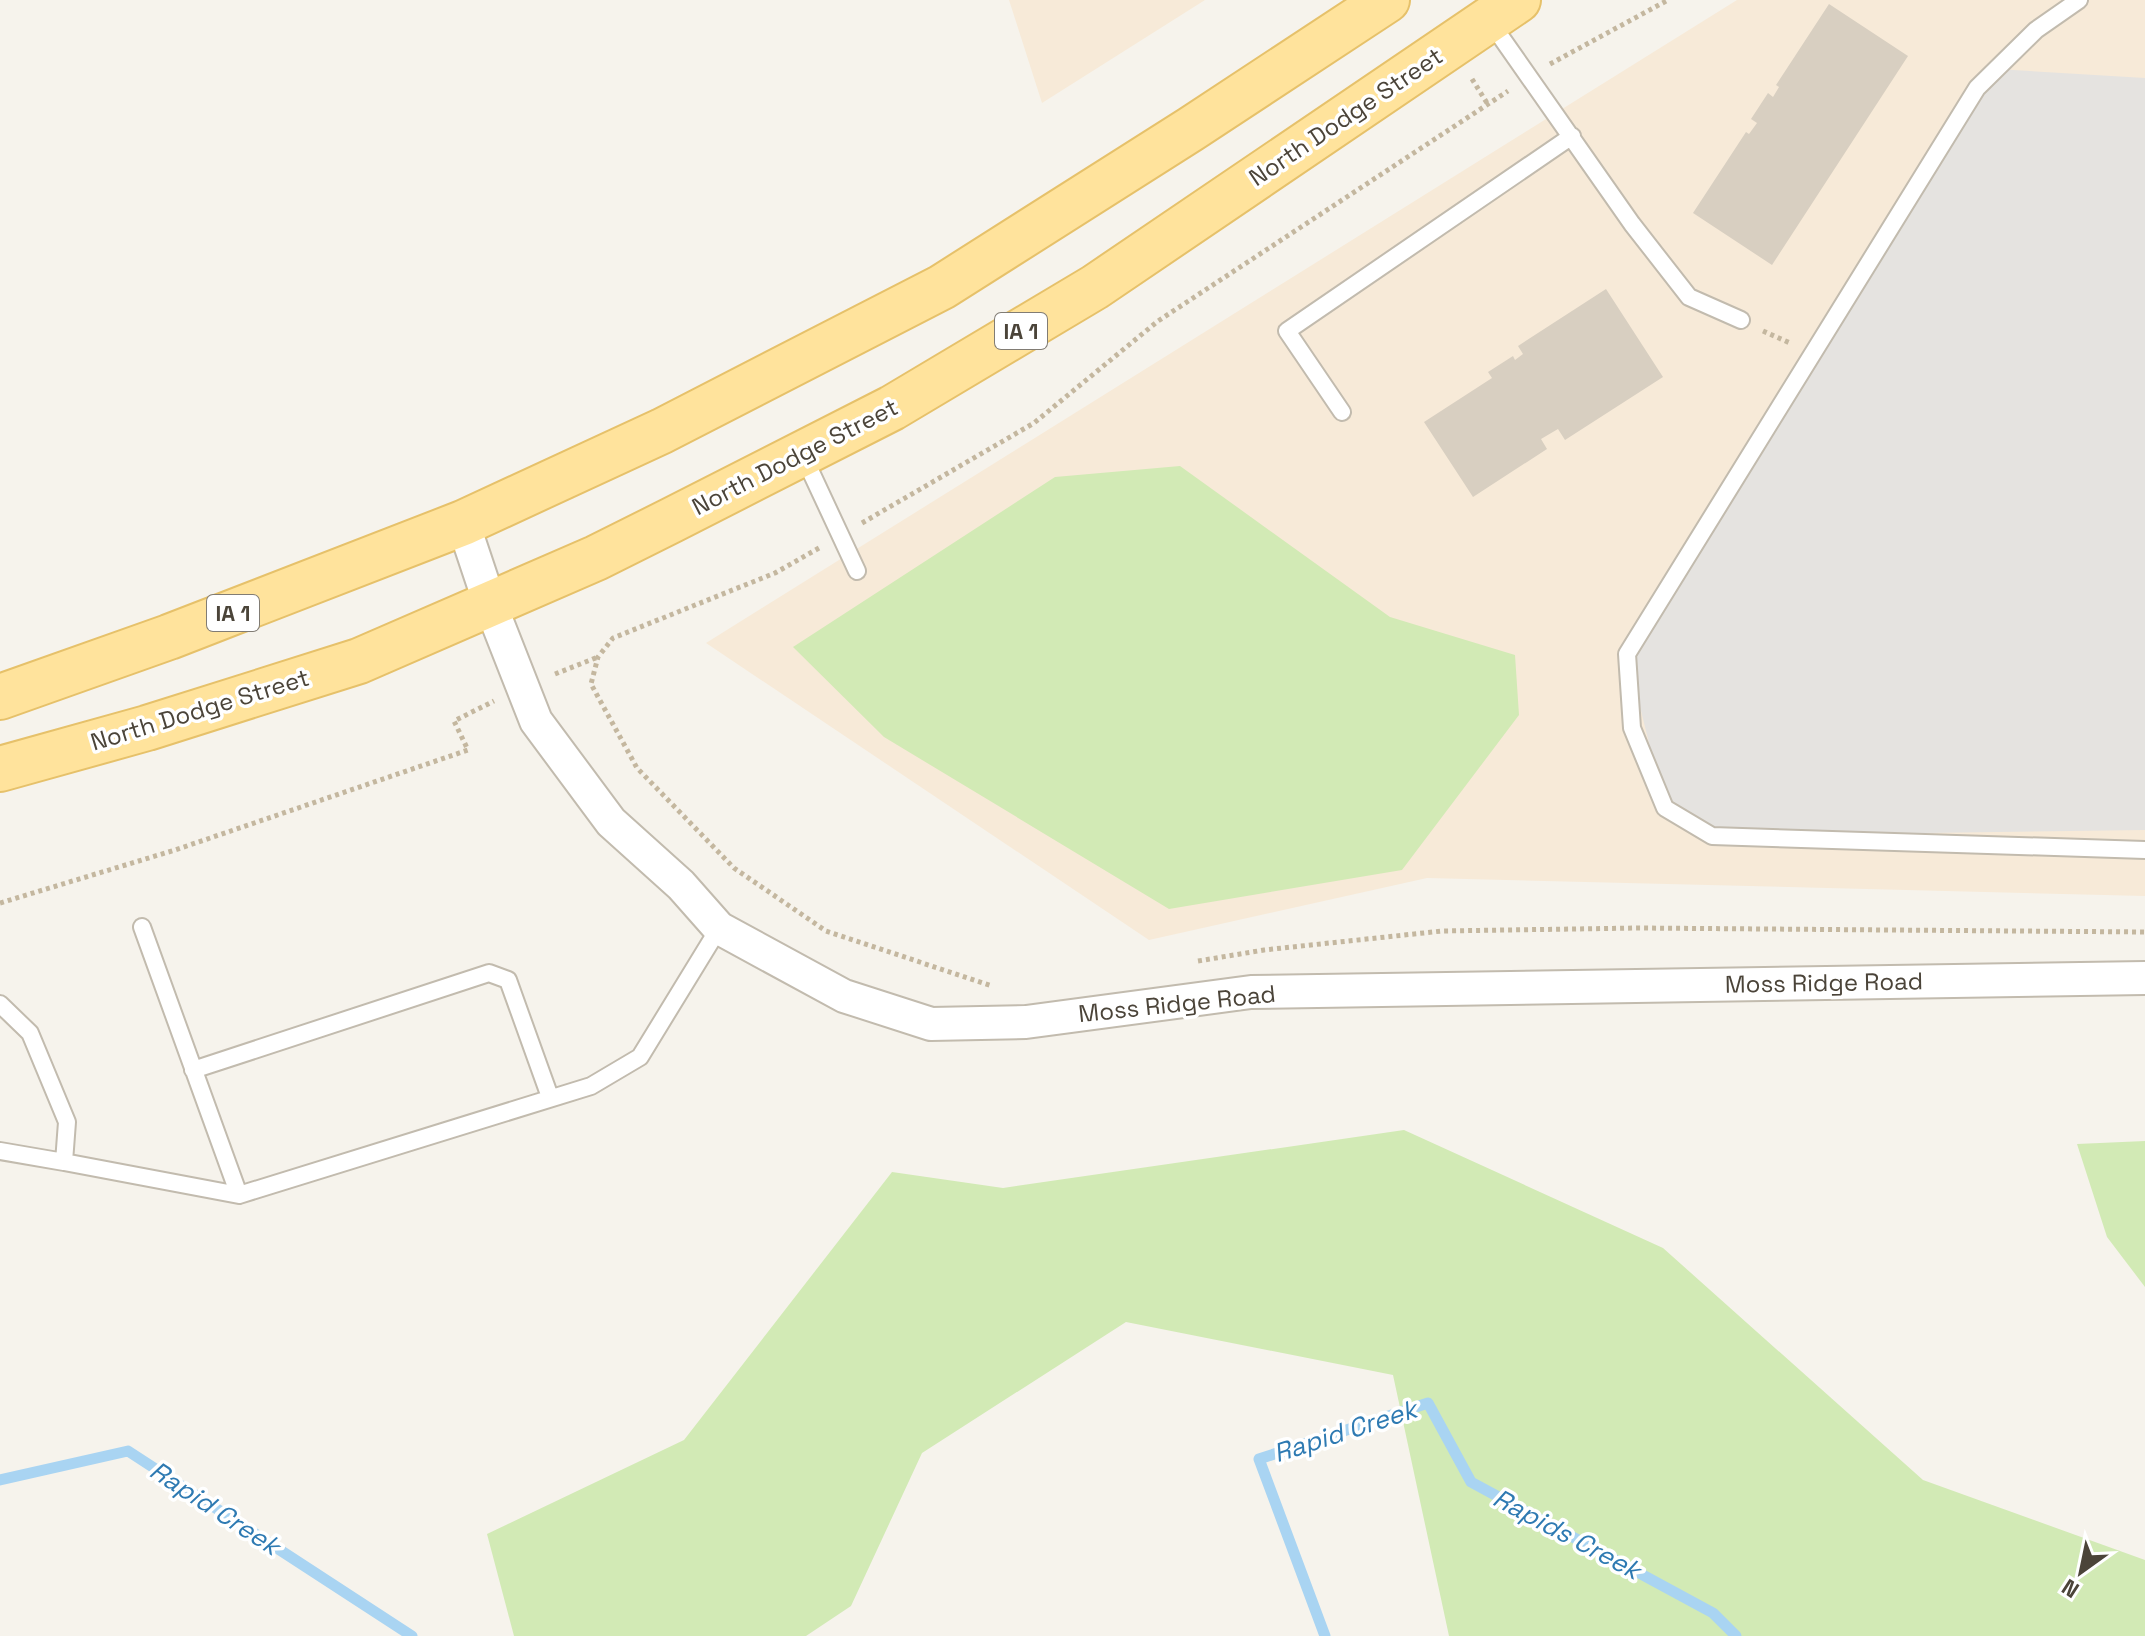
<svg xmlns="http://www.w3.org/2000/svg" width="2145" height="1636" font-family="'Space Grotesk',sans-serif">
<rect width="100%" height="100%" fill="#f6f3ec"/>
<!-- commercial -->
<path fill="#f7ead8" d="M 1009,0 L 1205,0 L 1042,103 Z
M 1737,0 L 2145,0 L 2145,896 L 1427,878 L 1149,940 L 706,643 Z"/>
<!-- green -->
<path fill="#d2eab5" d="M 1180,466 L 1390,617 L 1515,655 L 1519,715 L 1402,870 L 1169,909 L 884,737 L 793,647 L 1055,477 Z
M 1404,1130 L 1663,1248 L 1923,1480 L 2145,1560 L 2145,1636 L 1449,1636 L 1393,1375 L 1126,1322 L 922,1453 L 851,1606 L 806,1636 L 514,1636 L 487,1534 L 684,1440 L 892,1172 L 1003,1188 Z
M 2145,1141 L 2145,1287 L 2107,1237 L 2077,1144 Z"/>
<!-- parking -->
<path fill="#e5e3e0" d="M 1997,69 L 2145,78 L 2145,830 L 1712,836 L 1665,808 L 1627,654 Z"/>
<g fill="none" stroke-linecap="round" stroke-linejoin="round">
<!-- stream -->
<path stroke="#a9d4f2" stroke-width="11" d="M 0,1480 L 128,1451 L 412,1636
M 1325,1636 L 1259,1459 L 1428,1403 L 1471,1482 L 1713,1613 L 1736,1636"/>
</g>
<!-- building -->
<path fill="#d8cfc1" d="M 1829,4 L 1908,56 L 1772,265 L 1693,213 L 1746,132 L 1749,134 L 1757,123 L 1751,119 L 1768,93 L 1773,97 L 1779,87 L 1776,85 Z
M 1606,289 L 1663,377 L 1565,440 L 1558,429 L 1541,439 L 1547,449 L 1473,497 L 1424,422 L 1492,378 L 1488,372 L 1513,356 L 1515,360 L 1523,354 L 1518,346 Z"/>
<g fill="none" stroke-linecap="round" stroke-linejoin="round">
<!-- lane casing -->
<g stroke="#c2bbae" stroke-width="20">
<path id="lane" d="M 2079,0 L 2036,30 L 1977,88 L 1627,654 L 1632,728 L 1665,808 L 1712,836 L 2145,850
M 1489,20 L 1632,224 L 1689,297 L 1741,320
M 1342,412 L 1287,331 L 1572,136
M 803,455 L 857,571
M 142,927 L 239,1195
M 0,1004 L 30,1033 L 67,1122 L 64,1162 L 0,1151
M 193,1070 L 489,973 L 508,980 L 550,1097
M 64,1162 L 239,1195 L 591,1086 L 640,1057 L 719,928"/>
</g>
<!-- street casing -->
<g stroke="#c2bbae" stroke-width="36">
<path id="street" d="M 463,523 L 490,604 L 536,721 L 611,822 L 681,885 L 719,928 L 844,996 L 931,1024 L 1026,1022 L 1251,992 L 2145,978"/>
</g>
<!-- primary casing -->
<g stroke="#e6c16a" stroke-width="48">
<path id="primary" d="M 0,697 L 169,637 L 463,523 L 662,431 L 942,287 L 1191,129 L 1387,0
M 0,769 L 147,728 L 359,661 L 596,558 L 672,520 L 892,408 L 1095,287 L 1518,0"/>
</g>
<!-- path -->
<path stroke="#c4b79f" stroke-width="5" stroke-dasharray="4 4" stroke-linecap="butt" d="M 1550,64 L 1668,0
M 1472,79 L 1487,103
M 1763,331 L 1790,343
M 862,523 L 1034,423 L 1158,321 L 1508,91
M 819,548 L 775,573 L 613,638 L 598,657 L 591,684 L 637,768 L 734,868 L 826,931 L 992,986
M 555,674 L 598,657
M 0,903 L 175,850 L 468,750 L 454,721 L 494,701
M 1198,961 L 1264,950 L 1442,931 L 1638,928 L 2145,932"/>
<!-- lane -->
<use href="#lane" stroke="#fff" stroke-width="16"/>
<!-- street -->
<use href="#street" stroke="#fff" stroke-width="32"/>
<!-- primary -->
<use href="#primary" stroke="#ffe39c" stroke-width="44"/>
</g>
<g text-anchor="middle" stroke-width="7" stroke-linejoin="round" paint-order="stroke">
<!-- shield labels -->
<g fill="#fff" stroke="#817c74" stroke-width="2">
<rect x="995" y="313" width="52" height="36" rx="6"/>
<rect x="207" y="595" width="52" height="36" rx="6"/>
</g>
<g font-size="22" font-weight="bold" fill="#4b4439">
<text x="1021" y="339">IA 1</text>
<text x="233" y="621">IA 1</text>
</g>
<!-- street labels -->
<g font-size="24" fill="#4b4439" stroke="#fff">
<text transform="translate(1346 117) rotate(-34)" y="8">North Dodge Street</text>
<text transform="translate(795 457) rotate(-27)" y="8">North Dodge Street</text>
<text transform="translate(200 710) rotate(-17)" y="8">North Dodge Street</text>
<text transform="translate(1824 983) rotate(-1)" y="8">Moss Ridge Road</text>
<text transform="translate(1177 1004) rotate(-6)" y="8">Moss Ridge Road</text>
</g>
<!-- water labels -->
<g font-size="26" font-style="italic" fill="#2e7ab2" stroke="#fff">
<text transform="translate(1345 1431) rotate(-18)" y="9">Rapid Creek</text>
<text transform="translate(215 1508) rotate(33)" y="9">Rapid Creek</text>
<text transform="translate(1567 1534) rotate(28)" y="9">Rapids Creek</text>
</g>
</g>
<!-- north arrow -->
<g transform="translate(2081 1572) rotate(213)" stroke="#ffffff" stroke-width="6" paint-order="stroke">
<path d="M0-6L14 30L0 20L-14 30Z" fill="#4b4439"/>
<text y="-12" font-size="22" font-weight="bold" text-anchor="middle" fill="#4b4439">N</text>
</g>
</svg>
